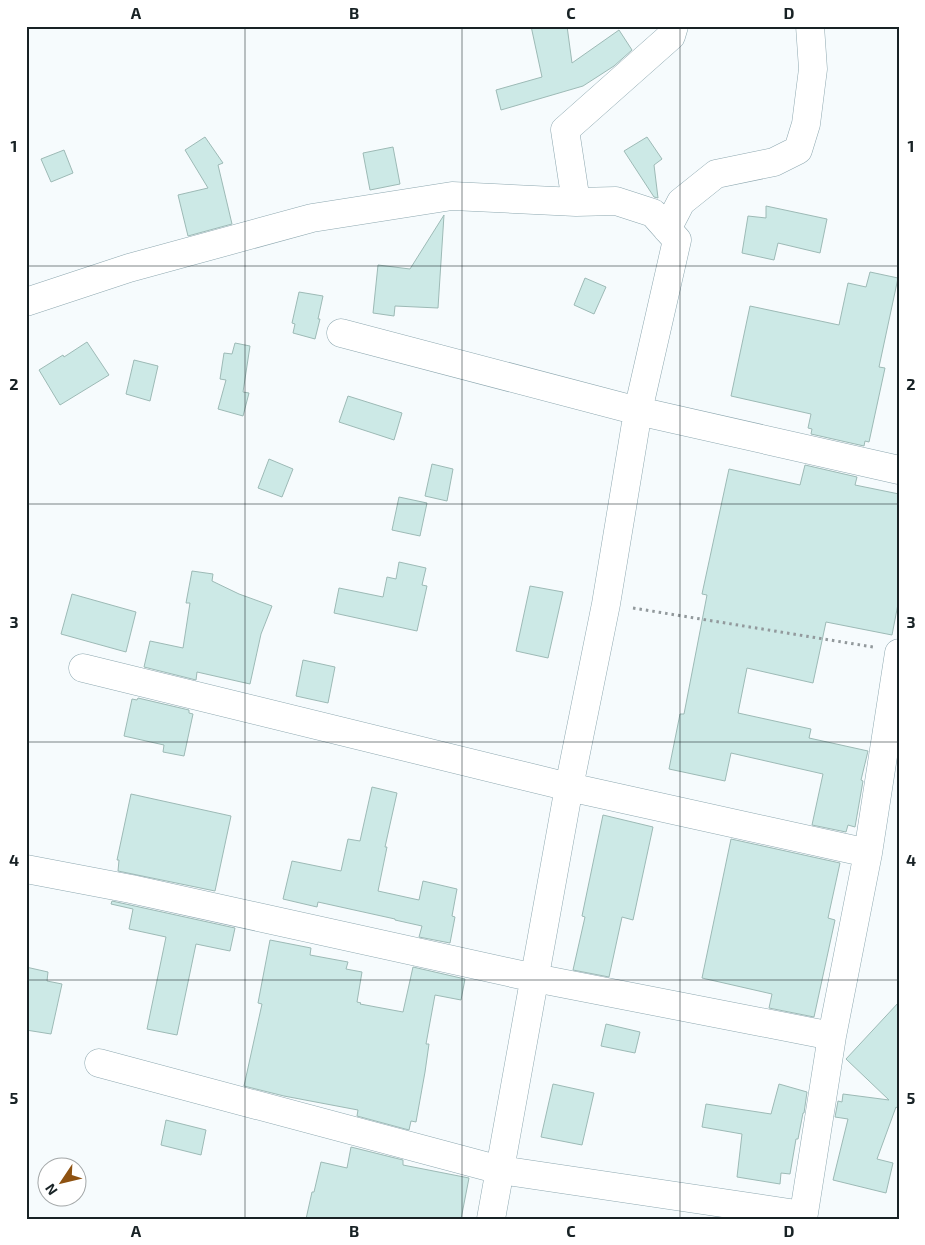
<svg xmlns="http://www.w3.org/2000/svg" width="925" height="1245" font-family="'Exo 2',sans-serif">
<rect width="100%" height="100%" fill="#f6fbfd"/>
<!-- building -->
<path fill="#cce9e6" stroke="#9dbab6" d="M 531,26 L 567,26 L 572,63 L 619,30 L 632,50 L 614,66 L 583,86 L 501,110 L 496,90 L 542,77 Z
M 205,137 L 223,163 L 218,165 L 232,224 L 188,236 L 178,195 L 208,188 L 185,150 Z
M 647,137 L 662,159 L 654,165 L 658,198 L 654,197 L 624,151 Z
M 393,147 L 400,184 L 370,190 L 363,153 Z
M 64,150 L 73,173 L 51,182 L 41,159 Z
M 766,206 L 827,219 L 820,253 L 778,243 L 774,260 L 742,253 L 748,216 L 766,218 Z
M 444,215 L 438,308 L 395,306 L 394,316 L 373,313 L 378,265 L 410,269 Z
M 870,272 L 898,278 L 879,367 L 885,368 L 869,442 L 865,441 L 864,446 L 811,434 L 812,429 L 808,428 L 811,414 L 731,396 L 750,306 L 839,325 L 848,283 L 866,287 Z
M 585,278 L 606,287 L 594,314 L 574,305 Z
M 299,292 L 323,296 L 318,319 L 320,319 L 315,339 L 293,333 L 295,324 L 292,323 Z
M 87,342 L 109,375 L 60,405 L 39,370 L 63,355 L 64,357 Z
M 235,343 L 250,346 L 243,392 L 249,393 L 243,416 L 218,409 L 226,380 L 220,379 L 224,353 L 232,354 Z
M 134,360 L 158,366 L 150,401 L 126,394 Z
M 348,396 L 402,413 L 394,440 L 339,422 Z
M 269,459 L 293,469 L 282,497 L 258,488 Z
M 432,464 L 453,469 L 447,501 L 425,496 Z
M 805,465 L 857,477 L 855,485 L 899,494 L 899,599 L 892,635 L 826,622 L 813,683 L 747,668 L 738,713 L 811,729 L 809,738 L 868,751 L 861,780 L 863,781 L 855,827 L 848,825 L 846,832 L 812,825 L 823,774 L 731,753 L 725,781 L 669,769 L 680,714 L 684,714 L 707,595 L 702,594 L 729,469 L 800,485 Z
M 399,497 L 427,503 L 420,536 L 392,530 Z
M 399,562 L 426,568 L 422,585 L 427,586 L 417,631 L 334,613 L 339,588 L 383,597 L 387,577 L 396,579 Z
M 192,571 L 213,574 L 212,581 L 239,594 L 272,606 L 261,634 L 250,684 L 197,672 L 196,680 L 144,667 L 150,641 L 183,648 L 190,603 L 186,603 Z
M 530,586 L 563,592 L 548,658 L 516,651 Z
M 72,594 L 136,612 L 126,652 L 61,634 Z
M 303,660 L 335,667 L 328,703 L 296,696 Z
M 138,698 L 189,710 L 189,713 L 193,714 L 184,756 L 163,752 L 164,745 L 124,736 L 132,699 L 137,700 Z
M 372,787 L 397,793 L 385,847 L 387,847 L 378,891 L 419,900 L 423,881 L 457,889 L 452,916 L 455,917 L 450,943 L 419,937 L 422,926 L 395,920 L 395,919 L 318,902 L 317,907 L 283,899 L 292,861 L 341,871 L 348,839 L 360,841 Z
M 131,794 L 231,816 L 215,891 L 118,871 L 119,860 L 117,860 Z
M 603,815 L 653,827 L 633,920 L 622,917 L 609,977 L 573,970 L 585,917 L 582,916 Z
M 731,839 L 840,863 L 828,918 L 835,920 L 814,1017 L 769,1008 L 772,994 L 702,978 Z
M 112,901 L 235,928 L 230,951 L 196,944 L 177,1035 L 147,1029 L 166,937 L 129,929 L 133,909 L 111,904 Z
M 270,940 L 311,948 L 310,955 L 348,962 L 346,969 L 362,972 L 357,1002 L 361,1003 L 360,1004 L 403,1012 L 413,967 L 465,979 L 461,1000 L 435,995 L 426,1044 L 429,1044 L 425,1072 L 416,1122 L 411,1121 L 409,1130 L 357,1116 L 358,1110 L 284,1096 L 244,1086 L 262,1004 L 258,1003 Z
M 26,967 L 48,972 L 47,981 L 62,984 L 51,1034 L 26,1030 Z
M 899,1002 L 899,1109 L 896,1107 L 877,1159 L 893,1163 L 886,1193 L 833,1180 L 848,1119 L 835,1117 L 838,1101 L 842,1102 L 843,1094 L 889,1100 L 846,1059 Z
M 606,1024 L 640,1032 L 635,1053 L 601,1046 Z
M 553,1084 L 594,1093 L 582,1145 L 541,1137 Z
M 779,1084 L 807,1092 L 804,1113 L 803,1113 L 798,1139 L 796,1139 L 790,1174 L 781,1173 L 780,1184 L 737,1177 L 742,1134 L 702,1127 L 706,1104 L 771,1114 Z
M 166,1120 L 206,1130 L 201,1155 L 161,1145 Z
M 351,1147 L 403,1160 L 403,1165 L 469,1178 L 461,1219 L 306,1219 L 312,1192 L 314,1192 L 321,1162 L 347,1168 Z"/>
<g fill="none" stroke-linecap="round" stroke-linejoin="round">
<!-- minor casing -->
<g stroke="#8ea8b0" stroke-width="29">
<path id="minor" d="M 576,202 L 565,130 L 671,36 L 674,26
M 667,229 L 681,202 L 716,174 L 774,162 L 798,150 L 806,124 L 813,69 L 810,26
M 26,302 L 129,268 L 312,218 L 452,196 L 576,202 L 616,201 L 653,213 L 677,240 L 638,411 L 606,604 L 569,787 L 491,1219
M 341,333 L 638,411 L 899,470
M 83,668 L 569,787 L 868,853
M 26,869 L 131,889 L 535,978 L 832,1036
M 99,1063 L 500,1170 L 803,1215
M 803,1219 L 832,1036 L 868,853 L 899,653"/>
</g>
<!-- path -->
<path stroke="#92999c" stroke-width="3" stroke-dasharray="2.5 4" stroke-linecap="butt" d="M 633,608 L 873,647"/>
<!-- minor -->
<use href="#minor" stroke="#fff" stroke-width="28"/>
</g>
<!-- grid -->
<path fill="none" stroke="#182225" stroke-width="1" stroke-opacity="0.55" d="M 245,26 L 245,1219M 462,26 L 462,1219M 680,26 L 680,1219M 26,266 L 899,266M 26,504 L 899,504M 26,742 L 899,742M 26,980 L 899,980"/>
<!-- border -->
<rect width="925" height="1245" fill="none" stroke="#ffffff" stroke-width="55"/>
<!-- north arrow -->
<g transform="translate(62 1182) rotate(235)"><circle r="24" fill="#ffffff" stroke="#a3a7a8"/>
<path d="M0-4L9 19L0 12L-9 19Z" fill="#8e5211"/>
<text y="-8" font-size="14" font-weight="bold" text-anchor="middle" fill="#182225">N</text>
</g>
<rect x="28" y="28" width="870" height="1190" fill="none" stroke="#182225" stroke-width="2"/>
<g font-size="16" text-anchor="middle" font-weight="bold" fill="#182225">
<text x="136" y="19">A</text>
<text x="354" y="19">B</text>
<text x="571" y="19">C</text>
<text x="789" y="19">D</text>
<text x="14" y="152">1</text>
<text x="911" y="152">1</text>
<text x="14" y="390">2</text>
<text x="911" y="390">2</text>
<text x="14" y="628">3</text>
<text x="911" y="628">3</text>
<text x="14" y="866">4</text>
<text x="911" y="866">4</text>
<text x="14" y="1104">5</text>
<text x="911" y="1104">5</text>
<text x="136" y="1237">A</text>
<text x="354" y="1237">B</text>
<text x="571" y="1237">C</text>
<text x="789" y="1237">D</text>
</g>
</svg>
